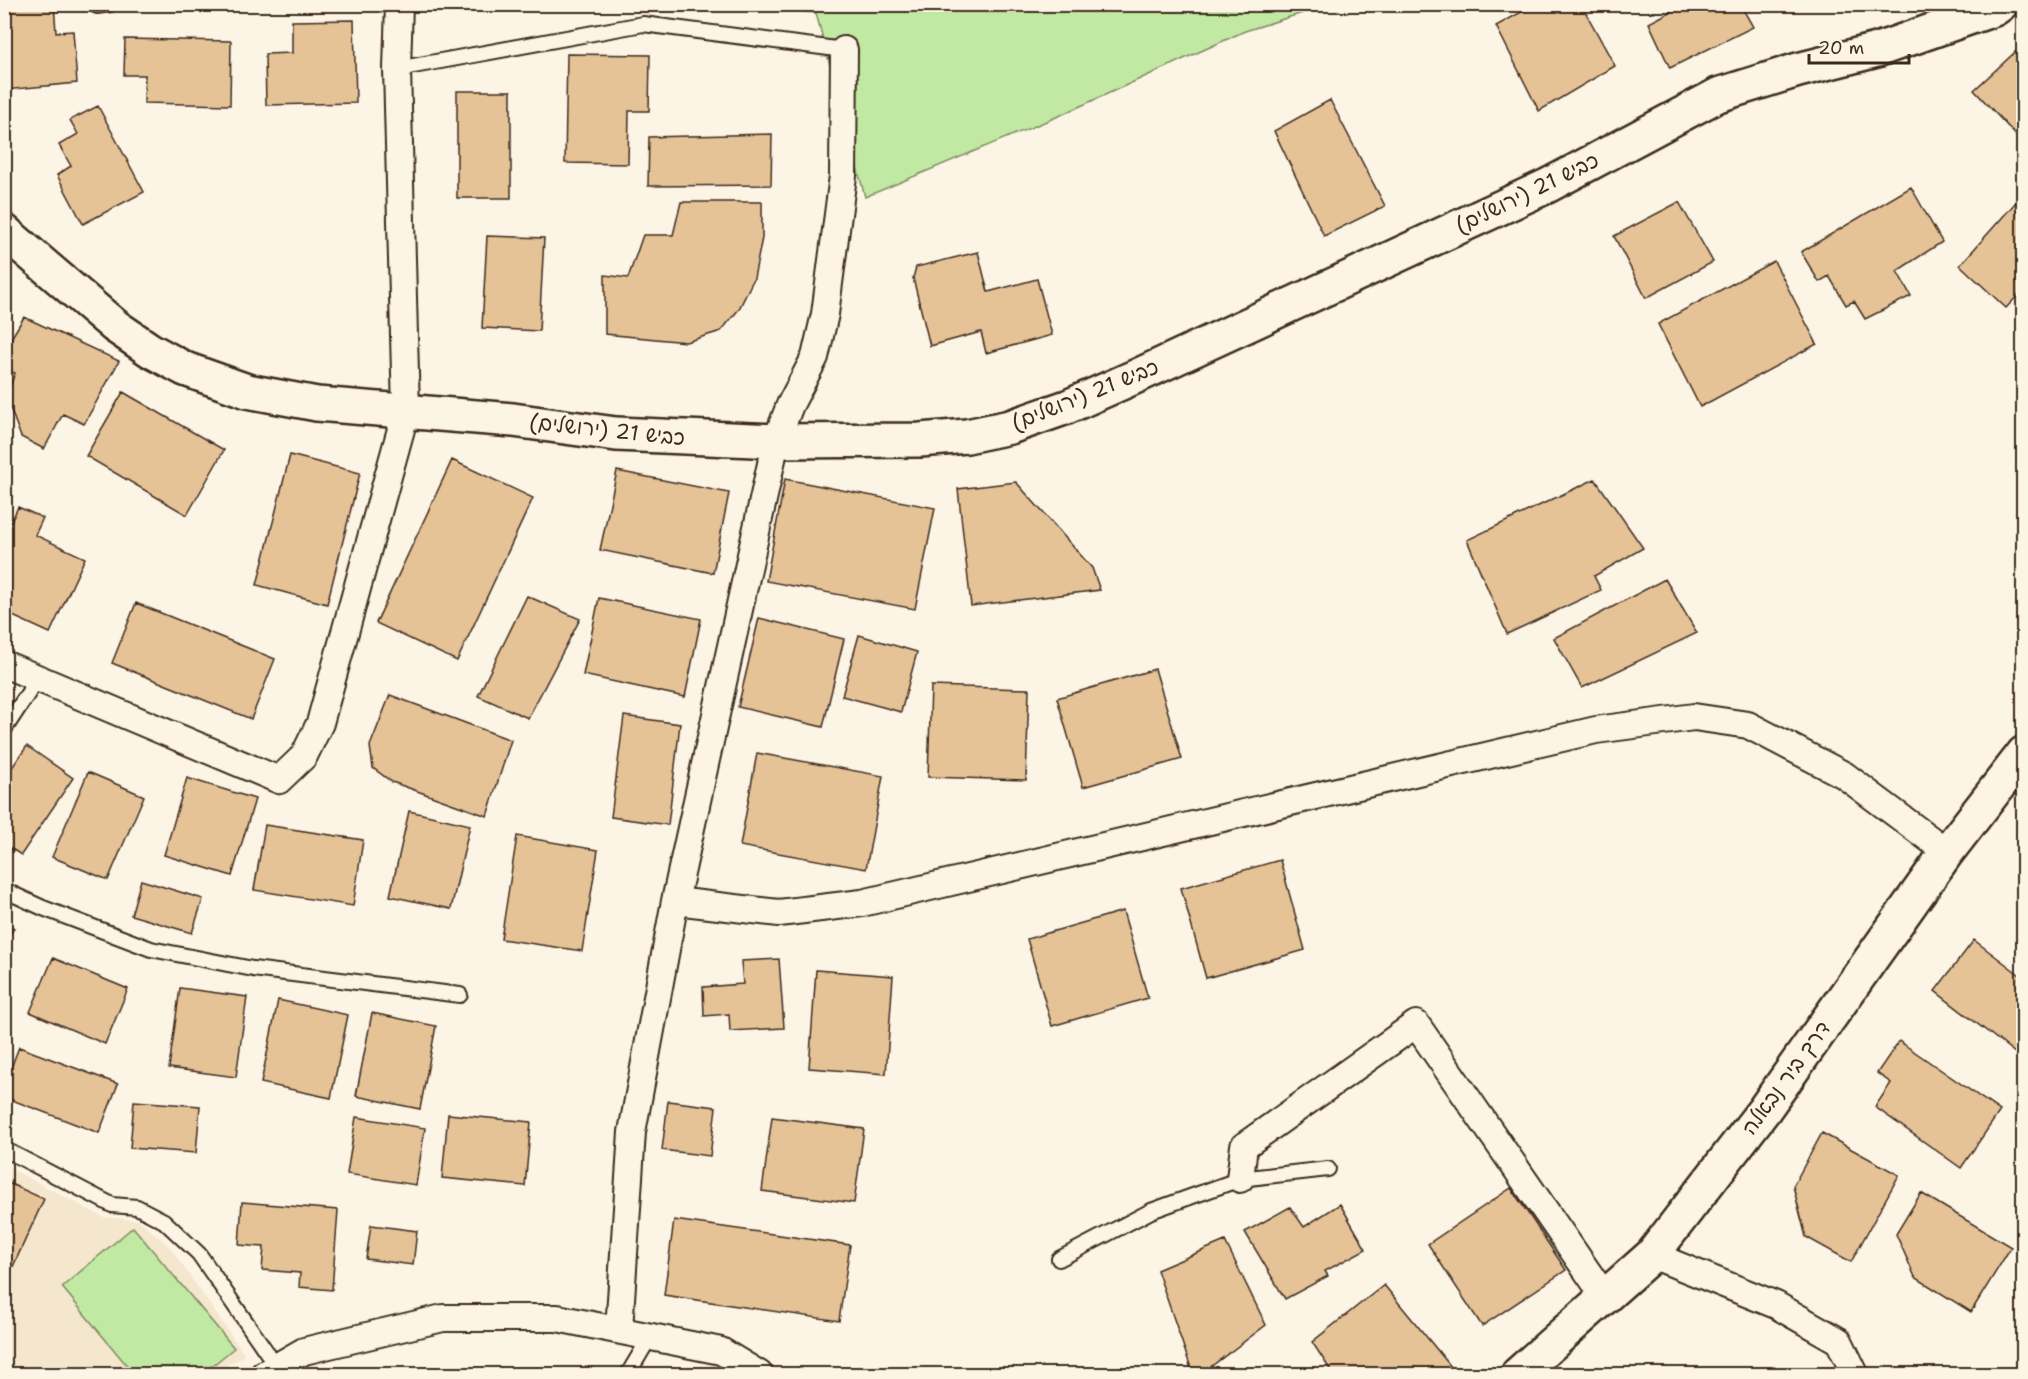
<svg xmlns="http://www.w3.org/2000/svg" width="2028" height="1379" font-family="'Shantell Sans','Playpen Sans Hebrew',sans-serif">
<rect width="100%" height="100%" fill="#fcf5e5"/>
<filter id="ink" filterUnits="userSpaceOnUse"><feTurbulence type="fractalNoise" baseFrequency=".0167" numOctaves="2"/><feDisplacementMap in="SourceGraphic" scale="12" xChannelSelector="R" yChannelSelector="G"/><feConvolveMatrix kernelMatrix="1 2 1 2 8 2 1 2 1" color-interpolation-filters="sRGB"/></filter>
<g filter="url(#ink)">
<!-- built -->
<path fill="#f5e6ce" d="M 4,1165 L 103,1217 L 139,1220 L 169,1246 L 245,1355 L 213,1374 L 5,1374 Z"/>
<!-- green -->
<path fill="#c2e9a3" stroke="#7e8a60" stroke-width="1.5" d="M 746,5 L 1328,5 L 1245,31 L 1061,115 L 865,197 L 816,13 Z
M 133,1227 L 234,1348 L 202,1374 L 134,1374 L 62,1287 Z"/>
<!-- building -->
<path fill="#e6c297" stroke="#3b2a1e" stroke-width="1.5" d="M 4,4 L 54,4 L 56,32 L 73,31 L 77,83 L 4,90 Z
M 1536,4 L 1581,4 L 1615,66 L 1539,111 L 1496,26 Z
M 1685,4 L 1740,4 L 1753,27 L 1670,68 L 1649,23 Z
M 354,20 L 356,103 L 266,105 L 265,54 L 292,53 L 292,21 Z
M 125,39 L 231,41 L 230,105 L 144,103 L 145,75 L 124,75 Z
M 2024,44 L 2024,144 L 1974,90 Z
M 567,54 L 650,55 L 649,111 L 629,111 L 628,164 L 565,163 Z
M 457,91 L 511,91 L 511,198 L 457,198 Z
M 1330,100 L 1385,206 L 1324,236 L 1274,131 Z
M 98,106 L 144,192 L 83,224 L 57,175 L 71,166 L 59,145 L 78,134 L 70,120 Z
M 772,134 L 771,185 L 648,186 L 649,137 Z
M 1911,187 L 1942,242 L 1897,271 L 1911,296 L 1865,319 L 1854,301 L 1846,305 L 1829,276 L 1819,282 L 1801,252 Z
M 681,202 L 762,202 L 762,238 L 754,278 L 739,309 L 721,331 L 686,342 L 605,334 L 605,275 L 628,278 L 643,235 L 673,235 Z
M 1679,202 L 1713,262 L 1646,298 L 1614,236 Z
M 2016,202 L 2024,209 L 2024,289 L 2006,308 L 1960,265 Z
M 487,236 L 544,238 L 539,331 L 482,328 Z
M 978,252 L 988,292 L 1037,279 L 1052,335 L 986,353 L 981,332 L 930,346 L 913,278 L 916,267 Z
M 1774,261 L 1817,344 L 1700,407 L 1658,324 Z
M 24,317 L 119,361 L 84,424 L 63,414 L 44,449 L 21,437 L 6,397 L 15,373 L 4,370 L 4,350 Z
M 123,392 L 224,450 L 187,515 L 86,456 Z
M 290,455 L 360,473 L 327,604 L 257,585 Z
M 452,460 L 533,498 L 457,661 L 376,623 Z
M 617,471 L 729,493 L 713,573 L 600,550 Z
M 785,479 L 935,508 L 915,609 L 766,581 Z
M 1595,479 L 1643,548 L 1594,576 L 1601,590 L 1507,634 L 1467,540 Z
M 1016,482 L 1092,568 L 1100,590 L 971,606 L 958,489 Z
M 18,507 L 43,518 L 35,535 L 85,558 L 50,633 L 4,612 L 4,537 Z
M 1665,579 L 1697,633 L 1582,688 L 1554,638 Z
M 527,596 L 580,619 L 528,718 L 478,696 Z
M 599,598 L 701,619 L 685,697 L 583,675 Z
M 136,603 L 275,659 L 251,719 L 112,663 Z
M 759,618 L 844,639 L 823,727 L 738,707 Z
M 859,635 L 917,652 L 901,712 L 842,696 Z
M 1155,669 L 1182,759 L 1083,787 L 1057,698 Z
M 931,686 L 1029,689 L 1026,780 L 928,777 Z
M 390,695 L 511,740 L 487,816 L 392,782 L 373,768 L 370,746 Z
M 624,716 L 680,724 L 668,825 L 611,817 Z
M 27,746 L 73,778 L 21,855 L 4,844 L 4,779 Z
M 757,753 L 883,776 L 866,869 L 740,846 Z
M 88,772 L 144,796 L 108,880 L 52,857 Z
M 187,778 L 255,799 L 232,876 L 164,855 Z
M 409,811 L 470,825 L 451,909 L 390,896 Z
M 265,825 L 363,840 L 353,906 L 254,890 Z
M 517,836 L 598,850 L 582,951 L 501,939 Z
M 1280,860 L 1305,950 L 1206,978 L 1181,888 Z
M 141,880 L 203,899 L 192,933 L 131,915 Z
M 1123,911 L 1148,998 L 1052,1026 L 1027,939 Z
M 4,922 L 14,928 L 4,944 Z
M 1974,940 L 2024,978 L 2024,1060 L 1935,991 Z
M 53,958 L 128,989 L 105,1044 L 30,1012 Z
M 779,959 L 784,1028 L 730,1031 L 729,1014 L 704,1016 L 703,987 L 743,984 L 741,961 Z
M 816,970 L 893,976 L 886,1074 L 809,1068 Z
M 180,988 L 247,997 L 236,1077 L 169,1068 Z
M 278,1000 L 348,1015 L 331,1098 L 261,1083 Z
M 372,1013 L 436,1026 L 420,1109 L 356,1096 Z
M 1899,1041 L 2000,1111 L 1961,1168 L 1875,1107 L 1891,1083 L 1877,1073 Z
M 19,1047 L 118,1084 L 99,1133 L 4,1097 L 4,1086 Z
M 134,1101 L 200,1106 L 196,1153 L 130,1148 Z
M 668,1101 L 716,1107 L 710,1156 L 662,1150 Z
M 448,1114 L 531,1122 L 525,1186 L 442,1178 Z
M 356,1117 L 425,1128 L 416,1185 L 347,1174 Z
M 772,1117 L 864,1129 L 854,1203 L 762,1191 Z
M 1822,1133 L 1899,1175 L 1851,1262 L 1806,1237 L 1793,1186 Z
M 4,1181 L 44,1199 L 4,1286 Z
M 1511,1188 L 1566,1270 L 1482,1326 L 1428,1244 Z
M 1921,1193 L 2011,1247 L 1971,1312 L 1915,1277 L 1896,1234 Z
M 242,1202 L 338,1210 L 332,1290 L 299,1287 L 300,1273 L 262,1270 L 264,1247 L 239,1245 Z
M 1340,1204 L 1366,1249 L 1325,1271 L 1328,1276 L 1285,1299 L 1245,1232 L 1290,1207 L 1304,1227 Z
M 674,1220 L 850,1245 L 839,1321 L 664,1295 Z
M 371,1225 L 417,1231 L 413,1265 L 366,1259 Z
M 1225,1241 L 1266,1325 L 1201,1374 L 1193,1374 L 1157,1270 Z
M 1384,1285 L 1457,1374 L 1333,1374 L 1312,1342 Z"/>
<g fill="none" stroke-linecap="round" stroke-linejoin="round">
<!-- service casing -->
<g stroke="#3b2a1e" stroke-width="18">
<path id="service" d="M 97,6 L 110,4
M 397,69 L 643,24 L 844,50
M 4,730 L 38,678
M 4,890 L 43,908 L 151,949 L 253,969 L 460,995
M 4,1149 L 112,1205 L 137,1207 L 164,1221 L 199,1254 L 277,1367
M 1059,1259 L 1151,1211 L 1240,1179 L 1328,1169
M 628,1374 L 650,1337"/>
</g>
<!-- minor casing -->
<g stroke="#3b2a1e" stroke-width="30">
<path id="minor" d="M 4,664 L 279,780 L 304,756 L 320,723 L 406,411 L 397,69 L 399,4
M 675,901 L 779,913 L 862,903 L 1596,730 L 1694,717 L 1748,725 L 1844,775 L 1947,852
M 1240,1179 L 1244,1146 L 1416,1024 L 1605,1297
M 1652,1255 L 1776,1305 L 1839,1341 L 1855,1374
M 619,1330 L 632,1132 L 675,901 L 776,441 L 790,405 L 815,357 L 825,314 L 843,176 L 844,50
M 264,1374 L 304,1351 L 443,1318 L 557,1318 L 721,1351 L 759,1374"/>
</g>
<!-- tertiary casing -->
<g stroke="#3b2a1e" stroke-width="38">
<path id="tertiary" d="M 1518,1374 L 1652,1255 L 1764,1110 L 1947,852 L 2024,753"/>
</g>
<!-- secondary casing -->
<g stroke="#3b2a1e" stroke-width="38">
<path id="secondary" d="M 4,231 L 115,326 L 150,350 L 185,369 L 247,391 L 317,404 L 513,420 L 616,434 L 776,441 L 920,440 L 967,436 L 1010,427 L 1067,407 L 1137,376 L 1547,186 L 1718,95 L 1798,70 L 1877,50 L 1994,9 L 2001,4"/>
</g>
<!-- service -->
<use href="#service" stroke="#fcf5e5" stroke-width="14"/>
<!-- minor -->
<use href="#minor" stroke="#fcf5e5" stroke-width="26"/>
<!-- tertiary -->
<use href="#tertiary" stroke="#fcf5e5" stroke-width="33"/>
<!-- secondary -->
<use href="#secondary" stroke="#fcf5e5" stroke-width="33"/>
</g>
</g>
<g text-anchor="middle" stroke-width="5" stroke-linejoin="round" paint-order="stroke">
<!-- street labels -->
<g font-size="21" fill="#3b2a1e" stroke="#fcf5e5">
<text transform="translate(1527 193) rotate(-26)" y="7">כביש 21 (ירושלים)</text>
<text transform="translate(1085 395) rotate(-22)" y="7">כביש 21 (ירושלים)</text>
<text transform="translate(607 430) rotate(6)" y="7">כביש 21 (ירושלים)</text>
<text transform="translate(1786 1078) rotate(-54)" y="7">דרך ביר נבאלה</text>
</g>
</g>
<!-- margin -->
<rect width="2028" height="1379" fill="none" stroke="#fcf5e5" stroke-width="24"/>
<rect x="12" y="12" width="2004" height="1355" fill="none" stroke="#3b2a1e" stroke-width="2" filter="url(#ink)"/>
<!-- scale -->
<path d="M1809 54v9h100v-9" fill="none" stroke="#3b2a1e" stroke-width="3"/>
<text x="1818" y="54" font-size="18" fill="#3b2a1e" stroke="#fcf5e5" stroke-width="4.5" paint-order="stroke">20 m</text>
</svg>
